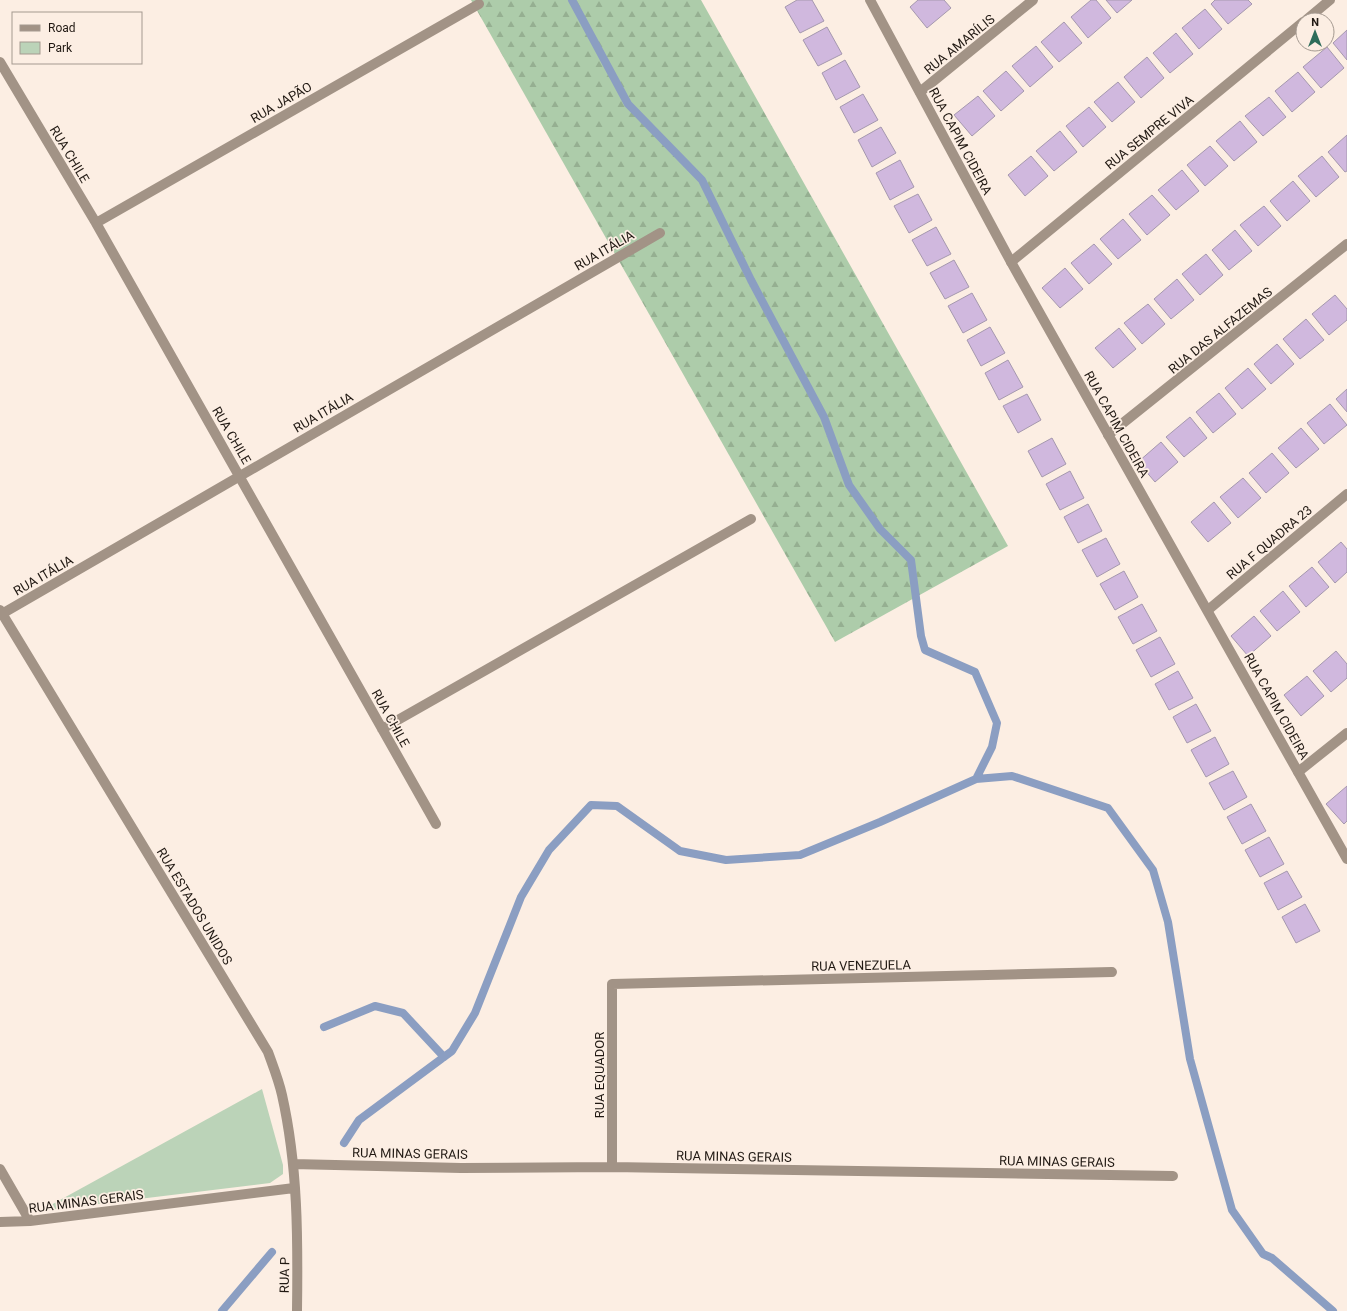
<svg xmlns="http://www.w3.org/2000/svg" width="1347" height="1311" font-family="Roboto,sans-serif">
<defs>
<pattern id="forest-firs" width="22" height="20" patternUnits="userSpaceOnUse"><rect width="22" height="20" fill="#adccaa"/><path d="M5 1l3.5 6h-7zM16 11l3.5 6h-7z" fill="#95af91"/></pattern>
</defs>
<rect width="100%" height="100%" fill="#fceee3"/>
<!-- green -->
<path fill="#bbd3b8" d="M 262,1089 L 283,1165 L 283,1174 L 270,1183 L 40,1211 Z"/>
<!-- forest -->
<path fill="url(#forest-firs)" d="M 471,0 L 701,0 L 1008,546 L 835,642 Z"/>
<g fill="none" stroke-linecap="round" stroke-linejoin="round">
<!-- stream -->
<path stroke="#8b9ec2" stroke-width="8" d="M 572,0 L 628,104 L 702,180 L 751,280 L 824,417 L 849,485 L 880,529 L 911,560 L 921,636 L 925,650 L 975,672 L 997,723 L 992,747 L 976,779
M 324,1027 L 375,1006 L 403,1013 L 444,1057
M 344,1143 L 359,1120 L 452,1051 L 475,1013 L 521,897 L 549,850 L 591,805 L 617,806 L 680,851 L 726,860 L 800,855 L 880,822 L 976,779 L 1012,776 L 1108,808 L 1153,870 L 1168,922 L 1190,1059 L 1232,1210 L 1263,1254 L 1272,1258 L 1333,1311
M 222,1311 L 272,1252"/>
</g>
<!-- building -->
<path fill="#d0b8de" stroke="#a598ae" d="M 797,0 L 812,0 L 824,21 L 800,33 L 785,7 Z
M 918,0 L 944,0 L 951,8 L 927,28 L 910,7 Z
M 1091,0 L 1096,0 L 1111,18 L 1088,38 L 1071,17 Z
M 1106,0 L 1132,0 L 1117,13 Z
M 1215,0 L 1248,0 L 1252,4 L 1228,24 L 1211,4 Z
M 1205,9 L 1222,29 L 1199,49 L 1182,28 Z
M 1064,22 L 1082,43 L 1059,62 L 1041,42 Z
M 827,27 L 842,54 L 818,66 L 803,40 Z
M 1347,30 L 1347,60 L 1333,43 Z
M 1176,33 L 1193,54 L 1170,73 L 1153,53 Z
M 1036,46 L 1053,67 L 1030,87 L 1012,66 Z
M 1327,47 L 1344,68 L 1321,88 L 1303,67 Z
M 1147,57 L 1164,78 L 1141,98 L 1124,77 Z
M 845,60 L 860,87 L 836,100 L 822,73 Z
M 1006,71 L 1024,91 L 1001,111 L 983,91 Z
M 1298,72 L 1315,92 L 1292,112 L 1275,91 Z
M 1118,82 L 1135,102 L 1112,122 L 1094,102 Z
M 863,94 L 878,120 L 854,133 L 840,107 Z
M 978,96 L 995,116 L 972,136 L 954,115 Z
M 1269,97 L 1286,117 L 1263,136 L 1245,116 Z
M 1089,107 L 1106,127 L 1083,147 L 1066,126 Z
M 1240,121 L 1257,142 L 1234,161 L 1216,141 Z
M 881,127 L 896,153 L 872,167 L 858,140 Z
M 1060,131 L 1077,152 L 1054,171 L 1036,151 Z
M 1347,135 L 1347,171 L 1345,172 L 1328,152 Z
M 1210,146 L 1228,166 L 1205,186 L 1187,165 Z
M 1031,156 L 1048,176 L 1025,196 L 1008,175 Z
M 1322,156 L 1339,177 L 1316,197 L 1298,176 Z
M 900,160 L 914,187 L 890,200 L 876,173 Z
M 1182,170 L 1199,191 L 1176,210 L 1158,190 Z
M 1293,181 L 1310,201 L 1287,221 L 1270,201 Z
M 918,194 L 932,220 L 909,233 L 894,206 Z
M 1152,195 L 1170,215 L 1147,235 L 1129,214 Z
M 1264,206 L 1281,226 L 1258,246 L 1240,225 Z
M 1123,219 L 1141,240 L 1118,259 L 1100,239 Z
M 936,227 L 951,254 L 927,266 L 912,240 Z
M 1235,230 L 1252,251 L 1229,270 L 1212,250 Z
M 1094,244 L 1112,264 L 1089,284 L 1071,263 Z
M 1206,254 L 1223,275 L 1200,295 L 1182,274 Z
M 954,260 L 969,287 L 945,299 L 930,273 Z
M 1065,268 L 1083,289 L 1060,308 L 1042,288 Z
M 1177,279 L 1194,300 L 1171,319 L 1154,299 Z
M 972,293 L 987,320 L 963,333 L 948,306 Z
M 1335,295 L 1347,309 L 1347,320 L 1329,335 L 1312,314 Z
M 1148,304 L 1165,324 L 1142,344 L 1124,323 Z
M 1306,319 L 1324,340 L 1300,359 L 1283,339 Z
M 990,327 L 1005,353 L 981,366 L 967,340 Z
M 1119,328 L 1136,349 L 1113,368 L 1095,348 Z
M 1277,344 L 1294,364 L 1271,384 L 1254,364 Z
M 1008,360 L 1023,387 L 999,400 L 985,373 Z
M 1248,368 L 1266,389 L 1242,409 L 1225,388 Z
M 1347,389 L 1347,412 L 1336,399 Z
M 1219,393 L 1236,414 L 1213,433 L 1196,412 Z
M 1027,394 L 1041,420 L 1018,433 L 1003,406 Z
M 1330,404 L 1347,425 L 1324,444 L 1307,423 Z
M 1190,417 L 1207,438 L 1184,457 L 1166,437 Z
M 1301,428 L 1319,449 L 1296,468 L 1278,448 Z
M 1052,438 L 1066,464 L 1042,477 L 1028,451 Z
M 1161,442 L 1178,462 L 1155,482 L 1138,462 Z
M 1272,453 L 1289,473 L 1266,493 L 1249,473 Z
M 1070,471 L 1084,498 L 1060,510 L 1046,484 Z
M 1243,478 L 1261,498 L 1238,518 L 1220,497 Z
M 1214,502 L 1231,523 L 1208,542 L 1191,522 Z
M 1088,504 L 1102,531 L 1078,543 L 1064,517 Z
M 1106,538 L 1120,564 L 1097,577 L 1082,550 Z
M 1341,542 L 1347,549 L 1347,572 L 1335,583 L 1318,562 Z
M 1312,567 L 1329,587 L 1306,607 L 1289,586 Z
M 1124,571 L 1138,597 L 1115,610 L 1100,584 Z
M 1283,591 L 1300,612 L 1277,631 L 1260,611 Z
M 1142,604 L 1157,631 L 1133,644 L 1118,617 Z
M 1254,616 L 1271,636 L 1248,656 L 1231,636 Z
M 1160,637 L 1175,664 L 1151,677 L 1136,650 Z
M 1336,651 L 1347,664 L 1347,678 L 1331,692 L 1313,671 Z
M 1178,671 L 1193,698 L 1169,710 L 1155,684 Z
M 1307,676 L 1324,696 L 1301,716 L 1284,695 Z
M 1196,704 L 1211,731 L 1187,743 L 1173,717 Z
M 1215,737 L 1229,764 L 1206,777 L 1191,750 Z
M 1233,771 L 1247,797 L 1224,810 L 1209,783 Z
M 1347,786 L 1347,821 L 1344,824 L 1326,804 Z
M 1251,804 L 1266,831 L 1242,844 L 1227,817 Z
M 1269,837 L 1284,864 L 1260,877 L 1245,850 Z
M 1287,871 L 1302,897 L 1278,910 L 1264,883 Z
M 1305,904 L 1320,931 L 1296,943 L 1282,917 Z"/>
<g fill="none" stroke-linecap="round" stroke-linejoin="round">
<!-- minor -->
<path stroke="#a29386" stroke-width="10" d="M 1306,20 L 1330,0
M 0,62 L 96,223 L 436,824
M 920,92 L 1033,0
M 96,223 L 479,4
M 1011,262 L 1303,22
M 1108,435 L 1347,244
M 0,610 L 268,1052 C 273,1066 279,1081 282,1095 C 298,1166 298,1239 297,1311
M 1208,610 L 1347,494
M 0,615 L 660,233
M 382,729 L 751,519
M 1298,772 L 1347,733
M 293,1164 L 461,1168 L 612,1167 L 1173,1176
M 612,1167 L 612,984 L 1112,972
M 0,1169 L 30,1221
M 0,1222 L 30,1221 L 294,1188"/>
<!-- tertiary -->
<path stroke="#a29386" stroke-width="10" d="M 870,0 L 1011,262 L 1347,859"/>
</g>
<g text-anchor="middle" stroke-width="3.5" stroke-linejoin="round" paint-order="stroke">
<!-- street labels -->
<g font-size="13" fill="#211913" stroke="#fceee3">
<text transform="translate(959 44) rotate(-39)" y="5">RUA AMARÍLIS</text>
<text transform="translate(281 102) rotate(-30)" y="5">RUA JAPÃO</text>
<text transform="translate(1149 132) rotate(-39)" y="5">RUA SEMPRE VIVA</text>
<text transform="translate(961 141) rotate(62)" y="5">RUA CAPIM CIDEIRA</text>
<text transform="translate(70 154) rotate(59)" y="5">RUA CHILE</text>
<text transform="translate(604 250) rotate(-30)" y="5">RUA ITÁLIA</text>
<text transform="translate(1220 330) rotate(-39)" y="5">RUA DAS ALFAZEMAS</text>
<text transform="translate(323 412) rotate(-30)" y="5">RUA ITÁLIA</text>
<text transform="translate(1117 424) rotate(61)" y="5">RUA CAPIM CIDEIRA</text>
<text transform="translate(232 435) rotate(60)" y="5">RUA CHILE</text>
<text transform="translate(1269 542) rotate(-40)" y="5">RUA F QUADRA 23</text>
<text transform="translate(43 575) rotate(-30)" y="5">RUA ITÁLIA</text>
<text transform="translate(1277 706) rotate(61)" y="5">RUA CAPIM CIDEIRA</text>
<text transform="translate(391 718) rotate(61)" y="5">RUA CHILE</text>
<text transform="translate(195 906) rotate(59)" y="5">RUA ESTADOS UNIDOS</text>
<text transform="translate(861 965) rotate(-1)" y="5">RUA VENEZUELA</text>
<text transform="translate(599 1075) rotate(-90)" y="5">RUA EQUADOR</text>
<text transform="translate(410 1153) rotate(1)" y="5">RUA MINAS GERAIS</text>
<text transform="translate(734 1156) rotate(1)" y="5">RUA MINAS GERAIS</text>
<text transform="translate(1057 1161) rotate(1)" y="5">RUA MINAS GERAIS</text>
<text transform="translate(86 1201) rotate(-7)" y="5">RUA MINAS GERAIS</text>
<text transform="translate(284 1275) rotate(-89)" y="5">RUA P</text>
</g>
</g>
<!-- legend -->
<rect x="12" y="12" width="130" height="52" fill="#fceee3" stroke="#a49990"/>
<rect x="20" y="25" width="20" height="6" fill="#a29386" stroke="#a49990"/>
<text x="48" y="32" font-size="12" fill="#211913">Road</text>
<rect x="20" y="42" width="20" height="12" fill="#bbd3b8" stroke="#a49990"/>
<text x="48" y="52" font-size="12" fill="#211913">Park</text>
<!-- north arrow -->
<g transform="translate(1315 32)"><circle r="19" fill="#fceee3" stroke="#a49990"/>
<path d="M0-3L7 15L0 10L-7 15Z" fill="#2e6d5a"/>
<text y="-6" font-size="11" font-weight="bold" text-anchor="middle" fill="#211913">N</text>
</g>
</svg>
